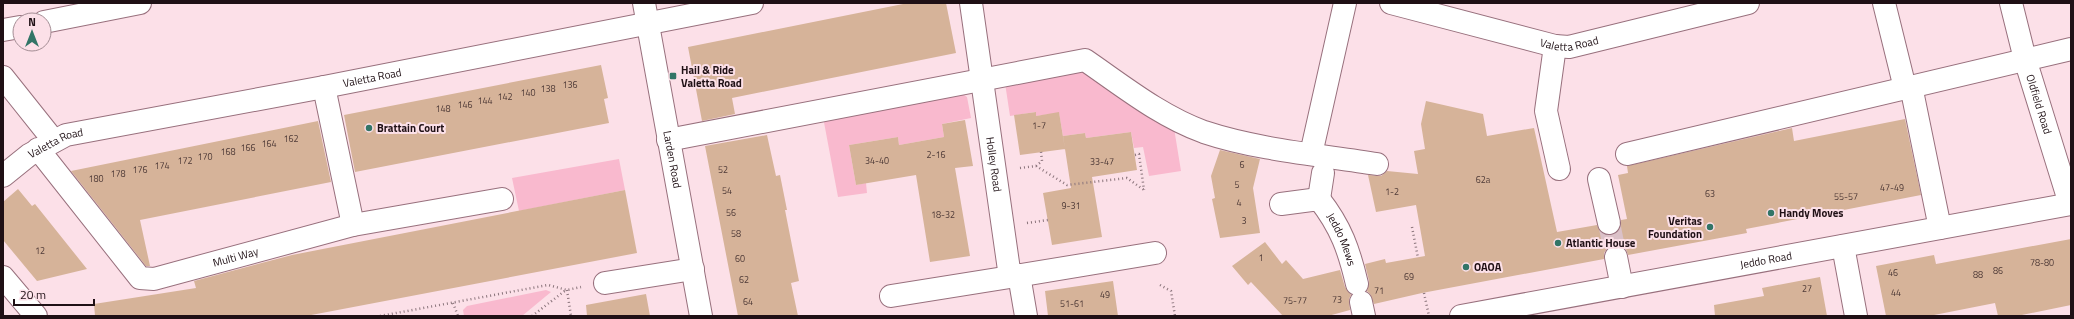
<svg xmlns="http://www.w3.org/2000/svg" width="2074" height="319" font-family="'Titillium Web',sans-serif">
<rect width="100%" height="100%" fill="#fce0e8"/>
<!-- green -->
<path fill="#f9b9ce" d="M 1079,68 L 1174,128 L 1181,171 L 1149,176 L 1143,147 L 1134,148 L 1131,132 L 1086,138 L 1085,133 L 1063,136 L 1059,113 L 1036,116 L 1035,112 L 1010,116 L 1005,83 Z
M 958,91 L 967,97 L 971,118 L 942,124 L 944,137 L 899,145 L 898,137 L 849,145 L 856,185 L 866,183 L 867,193 L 838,197 L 823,117 Z
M 619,159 L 625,190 L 519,211 L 512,178 Z
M 546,290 L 551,292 L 522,316 L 464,316 L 463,310 L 467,306 Z"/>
<!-- building -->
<path fill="#d6b399" d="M 908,3 L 946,3 L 956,53 L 732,98 L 735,114 L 702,121 L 688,47 Z
M 601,65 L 608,98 L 604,99 L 609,123 L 355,172 L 344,115 Z
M 1426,101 L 1483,114 L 1487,136 L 1534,128 L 1557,232 L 1597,225 L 1600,231 L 1605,235 L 1611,235 L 1618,232 L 1621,226 L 1621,220 L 1627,219 L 1618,175 L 1628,173 L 1627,166 L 1792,128 L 1794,141 L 1905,119 L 1921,195 L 1746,229 L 1747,233 L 1628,255 L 1626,249 L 1620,245 L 1613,245 L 1608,247 L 1604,253 L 1604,259 L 1422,293 L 1374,304 L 1370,294 L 1367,291 L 1369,281 L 1365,264 L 1385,259 L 1386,263 L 1425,256 L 1416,205 L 1376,212 L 1368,175 L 1381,176 L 1387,171 L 1418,174 L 1414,151 L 1425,149 L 1421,124 Z
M 1036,112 L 1036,116 L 1059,112 L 1065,149 L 1020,155 L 1014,115 Z
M 965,120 L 973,166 L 955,168 L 970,256 L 930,262 L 916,175 L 856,185 L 849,145 L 898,137 L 899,145 L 944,137 L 942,124 Z
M 318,121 L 331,182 L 140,220 L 150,266 L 146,266 L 71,171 Z
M 1131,132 L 1137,170 L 1092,177 L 1102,237 L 1052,245 L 1043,193 L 1071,188 L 1063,136 L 1085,133 L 1086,138 Z
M 767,135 L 776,176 L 780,175 L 787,210 L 785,210 L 799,281 L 791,283 L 798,316 L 738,316 L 705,146 Z
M 1220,150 L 1260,159 L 1253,188 L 1260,233 L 1220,238 L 1212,199 L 1215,198 L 1211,176 Z
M 18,189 L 32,206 L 35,204 L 87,269 L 37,281 L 3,240 L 3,202 Z
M 625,190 L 637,253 L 306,316 L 95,316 L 94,304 L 196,288 L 194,281 L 292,255 Z
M 2071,239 L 2071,305 L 2017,316 L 1998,316 L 1995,303 L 1929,316 L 1886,316 L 1876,266 L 1934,255 L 1936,264 Z
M 1265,242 L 1282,264 L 1286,260 L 1303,279 L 1340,270 L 1345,287 L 1351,295 L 1349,299 L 1350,310 L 1328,316 L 1283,316 L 1251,282 L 1248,285 L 1232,266 Z
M 1820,277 L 1827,316 L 1715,316 L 1714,305 L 1764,296 L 1762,288 Z
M 1113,281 L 1118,316 L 1048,316 L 1045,291 Z
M 646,294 L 650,316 L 587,316 L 586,305 Z"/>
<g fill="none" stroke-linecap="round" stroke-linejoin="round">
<!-- minor-tunnel -->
<path stroke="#dbc1c8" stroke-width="22" stroke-dasharray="22 11" stroke-linecap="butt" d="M 1609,223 L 1616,257"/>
<!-- minor casing -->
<g stroke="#98707d" stroke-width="24">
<g id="minor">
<path id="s1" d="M 644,3 L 701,316"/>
<path id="s2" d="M 971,3 L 1010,277 L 1155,253"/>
<path id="s3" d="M 1391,3 L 1555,46 L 1569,47 L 1748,3"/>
<path d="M 1884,3 L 1905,88"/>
<path id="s4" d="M 2011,3 L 2025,59 L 2070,204"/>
<path d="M 44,22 L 140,3"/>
<path d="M 3,30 L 20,27"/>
<path d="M 1555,46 L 1546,111 L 1559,169"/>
<path d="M 3,77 L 54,141"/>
<path d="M 1911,86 L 1940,228"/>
<path d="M 668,140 L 1085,60 C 1123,86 1160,116 1204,132 C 1258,150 1321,155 1377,164"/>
<path id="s5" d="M 38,149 L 140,278 L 154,279 L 353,225 L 324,87"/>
<path d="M 1311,154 L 1345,3"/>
<path d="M 1627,154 L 2071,49"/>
<path id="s6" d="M 3,176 L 29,155 L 66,135 L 324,87 L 752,3"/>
<path d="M 1599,179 L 1609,223"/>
<path d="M 1319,199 L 1323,173"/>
<path id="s7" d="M 1281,204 L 1319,199 C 1341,227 1349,250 1357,284"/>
<path d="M 353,225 L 502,199"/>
<path d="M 1843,246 L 1856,316"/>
<path d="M 1616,257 L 1622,287"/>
<path d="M 1019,275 L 1026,316"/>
<path d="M 3,277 L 36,316"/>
<path d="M 605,283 L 693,269"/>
<path d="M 891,296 L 1010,277"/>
<path d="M 1361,302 L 1364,316"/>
<path id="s8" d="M 1461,316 L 2071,204"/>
</g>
</g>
<!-- path -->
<path stroke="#8b757c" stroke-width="2.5" stroke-dasharray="1 3" stroke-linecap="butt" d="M 1135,155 L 1139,154 L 1144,190
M 1036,166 L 1042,161 L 1041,152
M 1020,168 L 1036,166 L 1067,185 L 1127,178 L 1144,190
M 1027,223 L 1048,220
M 1412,227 L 1418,258
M 1160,285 L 1171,291 L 1175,316
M 567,290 L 571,316
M 1424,293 L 1429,316
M 453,303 L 458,316
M 380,316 L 548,285 L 567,290 L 581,287
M 532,316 L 566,290"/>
<!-- minor -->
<use href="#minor" stroke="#fff" stroke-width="22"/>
</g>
<!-- markers -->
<g fill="#327567" stroke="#fce0e8" stroke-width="1.5">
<rect x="669" y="72" width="8" height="8" rx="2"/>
<circle cx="369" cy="128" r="4"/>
<circle cx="1771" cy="213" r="4"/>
<circle cx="1710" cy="227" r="4"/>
<circle cx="1558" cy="243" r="4"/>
<circle cx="1466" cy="267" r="4"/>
</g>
<g text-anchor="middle" stroke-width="4" stroke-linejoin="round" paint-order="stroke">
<!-- number labels -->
<g font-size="9" fill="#4d3936">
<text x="570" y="88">136</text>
<text x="548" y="92">138</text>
<text x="528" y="96">140</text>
<text x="505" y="100">142</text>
<text x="485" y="104">144</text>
<text x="465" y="108">146</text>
<text x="443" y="112">148</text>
<text x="1039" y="129">1-7</text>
<text x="291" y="142">162</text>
<text x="269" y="147">164</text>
<text x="248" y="151">166</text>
<text x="228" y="155">168</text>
<text x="936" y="158">2-16</text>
<text x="205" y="160">170</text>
<text x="185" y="164">172</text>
<text x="877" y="164">34-40</text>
<text x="1102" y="165">33-47</text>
<text x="1242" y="168">6</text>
<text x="162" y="169">174</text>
<text x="140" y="173">176</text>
<text x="723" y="173">52</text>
<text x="118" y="177">178</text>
<text x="96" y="182">180</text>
<text x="1483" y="183">62a</text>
<text x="1237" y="188">5</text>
<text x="1892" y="191">47-49</text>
<text x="727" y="194">54</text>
<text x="1392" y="195">1-2</text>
<text x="1710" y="197">63</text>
<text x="1846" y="200">55-57</text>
<text x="1239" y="206">4</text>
<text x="1071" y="209">9-31</text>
<text x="731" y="216">56</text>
<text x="943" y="218">18-32</text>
<text x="1244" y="224">3</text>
<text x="736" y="237">58</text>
<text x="40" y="254">12</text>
<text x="1261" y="261">1</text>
<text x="740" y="262">60</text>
<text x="2042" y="266">78-80</text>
<text x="1998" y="274">86</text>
<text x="1893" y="276">46</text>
<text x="1978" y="278">88</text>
<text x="1409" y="280">69</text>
<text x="744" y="283">62</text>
<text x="1807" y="292">27</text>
<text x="1379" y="294">71</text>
<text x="1896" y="296">44</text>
<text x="1105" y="298">49</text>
<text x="1337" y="303">73</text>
<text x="1295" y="304">75-77</text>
<text x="748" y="305">64</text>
<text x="1072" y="307">51-61</text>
</g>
<!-- street labels -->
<g font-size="11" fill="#1f1015" stroke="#fce0e8">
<text dy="4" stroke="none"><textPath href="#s3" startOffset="184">Valetta Road</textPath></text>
<text dy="4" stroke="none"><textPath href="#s6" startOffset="387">Valetta Road</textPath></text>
<text dy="4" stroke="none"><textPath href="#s4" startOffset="105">Oldfield Road</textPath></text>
<text dy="4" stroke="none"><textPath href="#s6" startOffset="63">Valetta Road</textPath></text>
<text dy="4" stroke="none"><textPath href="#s1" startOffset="159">Larden Road</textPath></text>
<text dy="4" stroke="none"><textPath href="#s2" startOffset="163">Holley Road</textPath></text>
<text dy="4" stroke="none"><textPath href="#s7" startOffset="85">Jeddo Mews</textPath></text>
<text dy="4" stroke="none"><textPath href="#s5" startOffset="263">Multi Way</textPath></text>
<text dy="4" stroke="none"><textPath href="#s8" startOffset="310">Jeddo Road</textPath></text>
</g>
<!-- poi labels -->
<g font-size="11" font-weight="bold" fill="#1f1015" stroke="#fce0e8" text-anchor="start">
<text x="681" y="74">Hail &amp; Ride<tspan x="681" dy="13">Valetta Road</tspan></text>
<text x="377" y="132">Brattain Court</text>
<text x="1779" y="217">Handy Moves</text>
<text x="1702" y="225" text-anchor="end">Veritas<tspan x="1702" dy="13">Foundation</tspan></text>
<text x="1566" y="247">Atlantic House</text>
<text x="1474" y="271">OAOA</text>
</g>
</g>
<!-- border -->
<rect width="2074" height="319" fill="none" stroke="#1f1015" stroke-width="8"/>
<!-- north arrow -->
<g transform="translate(32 32)"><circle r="19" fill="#fce0e8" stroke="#a48d94"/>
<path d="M0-3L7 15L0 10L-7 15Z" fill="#327567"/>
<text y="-6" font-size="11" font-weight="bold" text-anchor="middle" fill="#1f1015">N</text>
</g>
<!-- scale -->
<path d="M14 299v6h80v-6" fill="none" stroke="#1f1015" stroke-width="2"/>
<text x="20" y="299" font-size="12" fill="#1f1015" stroke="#fce0e8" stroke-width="3" paint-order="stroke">20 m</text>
</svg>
